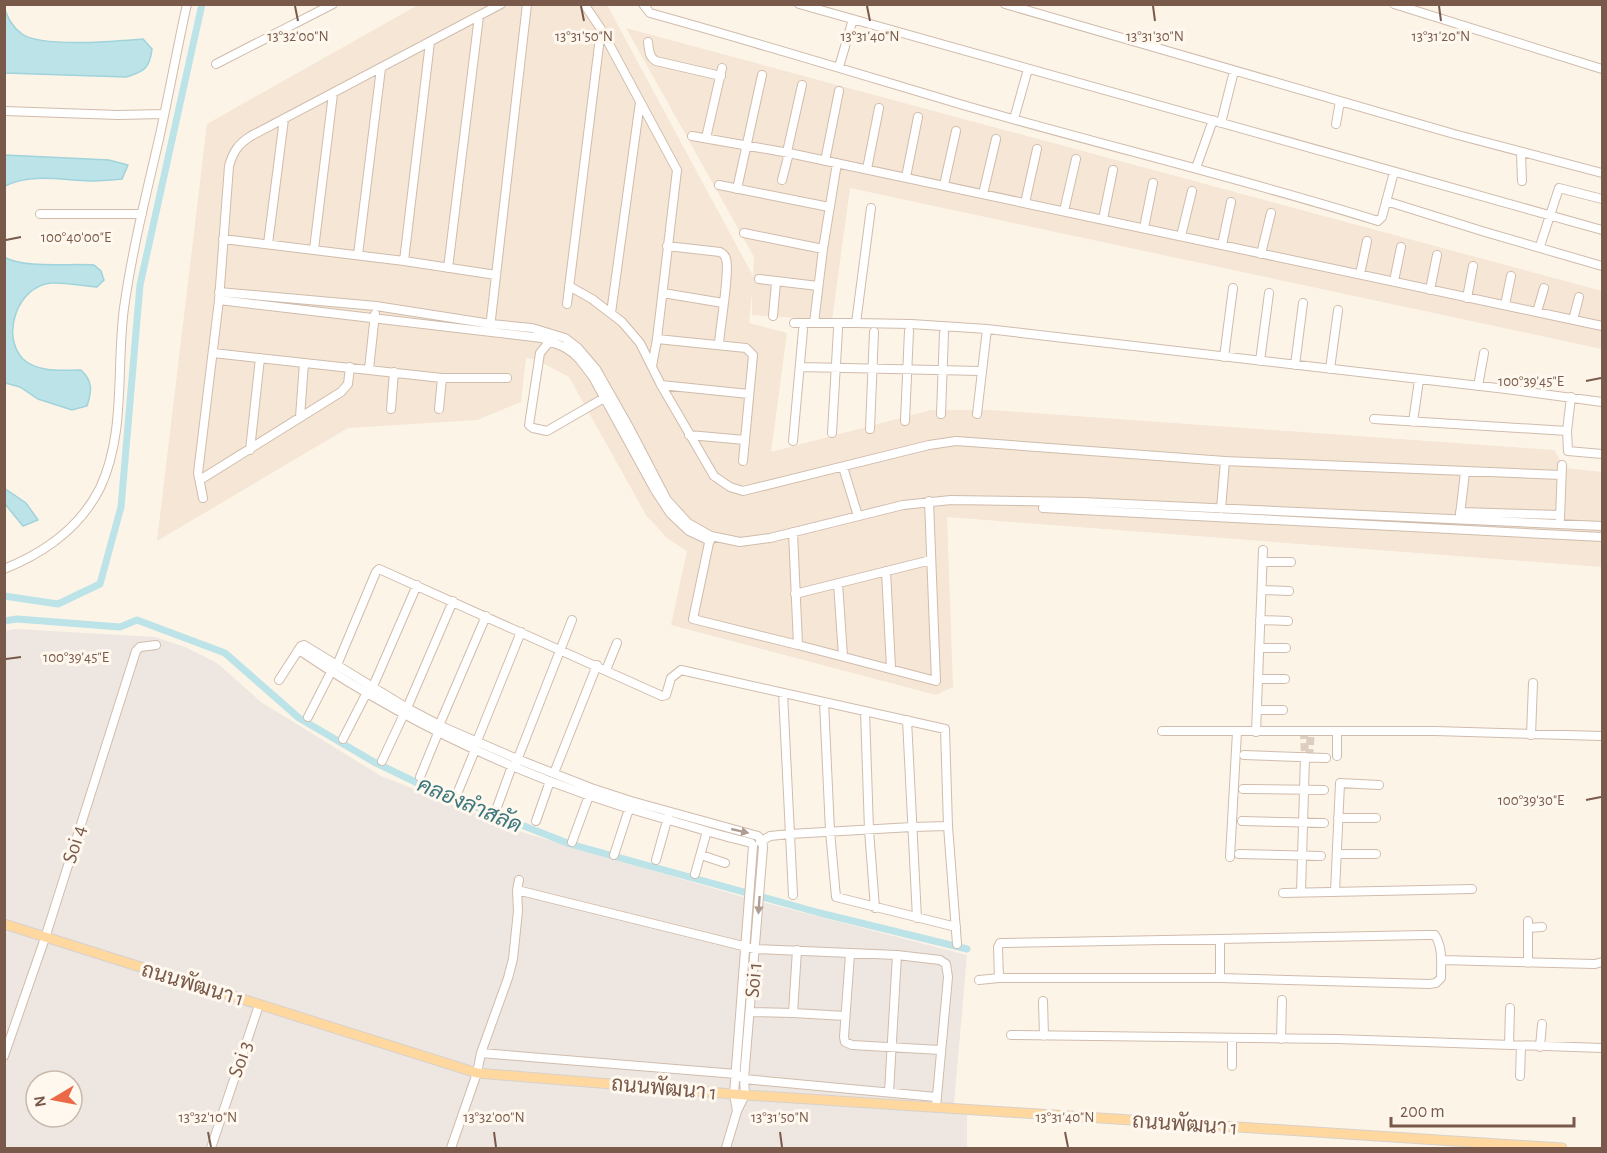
<svg xmlns="http://www.w3.org/2000/svg" width="1607" height="1153" font-family="'Alegreya Sans',Sarabun,sans-serif">
<rect width="100%" height="100%" fill="#fdf4e8"/>
<!-- residential -->
<path fill="#f5e6d6" d="M 418,5 L 607,5 L 753,276 L 754,257 L 626,28 L 1602,291 L 1602,349 L 850,188 L 832,320 L 752,315 L 752,292 L 749,323 L 787,333 L 771,452 L 931,410 L 990,410 L 1554,450 L 1565,468 L 1602,472 L 1602,567 L 947,517 L 953,687 L 936,695 L 671,625 L 687,551 L 667,538 L 646,515 L 569,377 L 535,359 L 526,358 L 521,402 L 477,420 L 348,428 L 157,541 L 207,124 Z"/>
<!-- industrial -->
<path fill="#eee7e1" fill-rule="evenodd" d="M 16,629 L 155,637 L 185,647 L 217,663 L 261,702 L 381,776 L 525,833 L 743,897 L 967,955 L 954,1104 L 967,1105 L 967,1148 L 5,1148 L 4,631 ZM 36,1081 L 72,1081 L 72,1117 L 36,1117 Z"/>
<!-- water -->
<path fill="#bbe3e8" stroke="#a0d3db" stroke-width="1.5" d="M 4,7 C 8,18 12,27 22,34 C 42,48 117,41 143,39 L 152,49 C 150,68 144,72 126,77 L 5,73 Z
M 5,155 L 109,160 L 128,165 L 122,179 C 111,180 100,181 89,181 C 62,180 30,173 5,186 Z
M 4,257 C 25,269 70,263 94,265 L 101,271 L 104,280 L 97,287 C 82,286 65,282 51,283 C 18,286 0,335 23,359 C 38,373 63,370 81,370 C 93,381 92,391 87,406 L 72,410 L 38,399 L 20,387 L 5,383 Z
M 4,488 L 26,503 L 38,520 L 23,526 L 5,504 Z"/>
<g fill="none" stroke-linecap="round" stroke-linejoin="round">
<!-- canal -->
<path stroke="#bbe3e8" stroke-width="7" d="M 4,596 L 58,604 L 100,584 L 121,507 L 140,285 L 202,4
M 4,621 L 17,619 L 120,627 L 137,620 L 225,653 L 299,718 L 374,762 L 432,790 L 570,844 L 820,913 L 967,949"/>
<!-- minor-tunnel -->
<path stroke="#dccec0" stroke-width="8" stroke-dasharray="8 4" stroke-linecap="butt" d="M 1304,731 L 1305,757
M 1309,757 L 1311,731"/>
<!-- minor casing -->
<g stroke="#d0bcac" stroke-width="10">
<path id="minor" d="M 584,4 L 601,29 L 677,170 L 657,339 L 652,366
M 643,4 L 650,13 C 755,42 859,74 963,105 C 1101,145 1241,178 1378,221 L 1382,217 L 1394,172
M 799,4 L 1602,230
M 1005,4 L 1454,134 L 1602,173
M 1394,4 L 1602,69
M 648,42 C 649,50 649,57 656,61 L 721,76
M 216,64 L 333,4
M 839,67 L 853,19
M 5,111 L 118,115 L 164,114
M 1014,119 L 1028,69
M 1221,123 L 1234,71
M 1336,124 L 1340,101
M 692,136 L 789,153 L 1602,326
M 706,138 L 722,68
M 787,152 L 802,85
M 1521,153 L 1522,181
M 825,161 L 839,91
M 1196,168 L 1213,120
M 867,169 L 879,108
M 906,177 L 918,117
M 782,180 L 789,153
M 719,185 L 829,207
M 944,185 L 956,131
M 737,189 L 762,75
M 983,194 L 996,139
M 1386,201 L 1485,232 L 1602,266
M 1025,203 L 1037,149
M 871,208 L 856,323 L 911,324 L 987,329 L 1506,389 L 1602,402
M 1064,211 L 1076,159
M 40,214 L 142,214
M 1103,219 L 1113,170
M 1144,228 L 1153,183
M 744,233 L 823,249
M 1181,236 L 1192,191
M 223,239 L 404,261 L 496,275
M 268,244 L 284,119
M 1222,245 L 1231,202
M 667,246 L 720,252 C 723,254 725,254 726,259 C 730,270 720,328 719,344
M 1540,246 L 1559,188 L 1602,199
M 314,249 L 333,94
M 1261,254 L 1271,213
M 358,255 L 381,68
M 404,261 L 430,42
M 448,268 L 479,16
M 1360,274 L 1367,241
M 759,279 L 818,286
M 1394,281 L 1401,247
M 569,286 L 592,299 L 622,322 L 640,343 L 661,385 L 714,476 L 730,487 L 743,491 L 929,445 L 956,441 L 1225,461 L 1561,475
M 1430,290 L 1437,255
M 219,292 L 376,306 L 491,324 L 532,328 L 565,338 L 578,348 L 596,369 L 630,429 L 667,500 L 688,523 L 711,536 L 740,542 L 770,538 L 903,505 L 951,500 L 1082,502 L 1602,526
M 663,293 L 723,303
M 1467,298 L 1473,266
M 219,300 L 542,338 L 564,347 L 573,353 L 580,360 L 593,377 L 655,490 L 670,513 L 689,531 L 710,541
M 567,304 L 601,29
M 1505,305 L 1511,276
M 1537,312 L 1544,288
M 611,313 L 640,102
M 773,316 L 776,282
M 1573,320 L 1579,297
M 794,323 L 856,323
M 814,323 L 823,249 L 837,163
M 490,328 L 527,4
M 657,339 L 746,348 L 753,355 L 745,440 L 689,435
M 550,341 L 540,353 L 529,425 L 533,428 L 547,431 L 604,398
M 213,353 L 442,378 L 507,378
M 1224,357 L 1233,288
M 1260,361 L 1269,293
M 1295,365 L 1303,303
M 350,367 L 348,384 L 341,392 L 203,478 L 199,478 L 198,473 L 219,300 L 229,166 C 233,152 238,144 251,136 L 501,4
M 800,367 L 981,371
M 369,369 L 375,314
M 1330,369 L 1338,310
M 661,385 L 749,394
M 1478,386 L 1484,353
M 1571,397 L 1567,431 L 1568,451 L 1602,454
M 391,409 L 394,372
M 439,409 L 442,378
M 941,414 L 944,333
M 977,414 L 987,329
M 300,417 L 304,363
M 1374,419 L 1567,431
M 905,421 L 909,331
M 1413,422 L 1419,380
M 870,429 L 874,332
M 832,433 L 838,329
M 793,441 L 803,330
M 250,450 L 260,358
M 743,461 L 745,440
M 843,467 L 858,516
M 199,478 L 203,498
M 1043,508 L 1602,537
M 1221,509 L 1225,461
M 1460,512 L 1560,515
M 1460,515 L 1465,472
M 1560,519 L 1562,465
M 793,532 L 798,645 L 936,681 L 929,501
M 710,538 L 693,619 L 798,645
M 1263,562 L 1291,562
M 4,569 C 44,553 80,528 100,488 C 126,433 116,368 124,308 C 132,251 146,195 159,139 C 169,94 177,49 187,4
M 886,571 L 891,668
M 838,583 L 843,656
M 1262,590 L 1289,591
M 795,594 L 931,560
M 1260,620 L 1288,621
M 1259,648 L 1286,648
M 299,650 C 411,726 534,783 665,819 C 691,826 717,835 744,841 L 751,843 L 753,846
M 337,665 L 376,572 L 379,569 L 662,696 L 666,695 L 671,678 L 681,670 L 945,729 L 948,826 L 957,944
M 606,670 L 617,643
M 1258,679 L 1285,679
M 279,680 L 301,646 L 304,645 L 407,708 L 443,727 L 517,759 L 591,788 L 631,801 L 758,836 L 762,841 L 763,847 L 744,1079 L 745,1095 L 737,1111 L 726,1148
M 371,691 L 417,585
M 783,693 L 793,895
M 824,702 L 830,831 L 836,897 L 956,927
M 407,708 L 453,601
M 1257,710 L 1283,710
M 865,711 L 869,830 L 875,908
M 308,717 L 331,672
M 907,720 L 917,918
M 438,728 L 486,616
M 1162,731 L 1435,731 L 1602,736
M 1256,732 L 1263,550
M 1531,735 L 1533,683
M 343,739 L 366,694
M 477,741 L 521,632
M 1244,755 L 1326,758
M 1337,756 L 1337,731
M 382,761 L 404,714
M 516,763 L 572,620
M 554,773 L 597,665
M 420,777 L 438,733
M 1243,789 L 1324,790
M 457,794 L 475,750
M 496,810 L 512,766
M 1338,818 L 1376,818
M 536,821 L 550,781
M 1242,821 L 1324,823
M 572,842 L 590,793
M 760,842 L 770,836 L 790,834 L 912,827 L 948,826
M 1239,854 L 1321,856
M 1337,854 L 1376,854
M 614,855 L 629,809
M 701,855 L 725,863
M 1230,857 L 1237,732
M 656,860 L 668,817
M 695,874 L 707,831
M 517,890 L 755,949 L 897,955 L 940,960 L 946,964 L 948,977 L 936,1107
M 1301,892 L 1305,757
M 1335,892 L 1340,783 L 1379,785
M 1283,893 L 1472,889
M 1528,921 L 1528,963
M 1528,928 L 1542,927
M 1220,939 L 1220,978
M 797,950 L 793,1013 L 845,1016
M 850,954 L 844,1037 L 845,1042 L 852,1045 L 940,1050
M 1442,960 L 1595,964 L 1602,962
M 979,980 L 999,978 L 1220,978 L 1429,984 L 1436,983 L 1441,978 C 1441,963 1443,948 1435,935 L 1426,935 L 1005,943 L 1000,943 L 998,947 L 999,978
M 1043,1001 L 1044,1036
M 750,1012 L 793,1013
M 1011,1035 L 1337,1039 L 1602,1048
M 1281,1039 L 1282,1000
M 1509,1045 L 1510,1008
M 1540,1047 L 1542,1024
M 481,1053 L 736,1074 L 744,1079 L 936,1097
M 4,1056 L 45,938 L 136,651 L 140,647 L 156,645
M 1232,1066 L 1232,1038
M 1520,1076 L 1521,1046
M 889,1092 L 897,955
M 737,1111 L 734,1094 L 753,846
M 211,1148 L 259,1005
M 451,1148 L 477,1073 L 481,1053 L 508,978 L 513,959 L 518,911 L 517,890 L 519,880"/>
</g>
<!-- major casing -->
<g stroke="#d9d1cc" stroke-width="11">
<path id="major" d="M 4,924 L 477,1073 L 745,1095 L 1562,1148"/>
</g>
<!-- minor -->
<use href="#minor" stroke="#fff" stroke-width="8"/>
<!-- major -->
<use href="#major" stroke="#fed89e" stroke-width="9"/>
</g>
<!-- one-way arrows -->
<defs><path id="oneway-solid" d="M-6-.8H1V-3.2L6.5 0L1 3.2V.8H-6Z" transform="scale(1.5)"/></defs>
<g fill="#af9c92">
<use href="#oneway-solid" transform="translate(740 831) rotate(13)"/>
<use href="#oneway-solid" transform="translate(759 905) rotate(94)"/>
</g>
<!-- ticks -->
<path fill="none" stroke="#795a4a" stroke-width="2" d="M 295,6 L 298,21M 581,6 L 584,21M 867,6 L 870,21M 1153,6 L 1155,21M 1439,6 L 1441,21M 6,240 L 21,237M 1586,381 L 1601,378M 6,659 L 21,657M 1586,800 L 1601,797M 208,1132 L 211,1147M 494,1132 L 496,1147M 780,1132 L 782,1147M 1065,1132 L 1068,1147"/>
<g text-anchor="middle" stroke-width="6" stroke-linejoin="round" paint-order="stroke">
<!-- street labels -->
<g font-size="21" fill="#795a4a" stroke="#fff8ef">
<text transform="translate(74 844) rotate(-73)" y="7">Soi 4</text>
<text transform="translate(753 980) rotate(-85)" y="7">Soi 1</text>
<text transform="translate(193 984) rotate(17)" y="7">ถนนพัฒนา 1</text>
<text transform="translate(240 1059) rotate(-71)" y="7">Soi 3</text>
<text transform="translate(664 1088) rotate(5)" y="7">ถนนพัฒนา 1</text>
<text transform="translate(1185 1124) rotate(4)" y="7">ถนนพัฒนา 1</text>
</g>
<!-- water labels -->
<g font-size="22" font-style="italic" fill="#3c767e" stroke="#fff8ef">
<text transform="translate(470 804) rotate(23)" y="8">คลองลำสลัด</text>
</g>
</g>
<g font-size="15" text-anchor="middle" fill="#795a4a" stroke="#fff8ef" stroke-width="6" stroke-linejoin="round" paint-order="stroke">
<text x="298" y="41">13°32'00"N</text>
<text x="584" y="41">13°31'50"N</text>
<text x="870" y="41">13°31'40"N</text>
<text x="1155" y="41">13°31'30"N</text>
<text x="1441" y="41">13°31'20"N</text>
<text x="76" y="242">100°40'00"E</text>
<text x="1531" y="386">100°39'45"E</text>
<text x="76" y="662">100°39'45"E</text>
<text x="1531" y="805">100°39'30"E</text>
<text x="208" y="1122">13°32'10"N</text>
<text x="494" y="1122">13°32'00"N</text>
<text x="780" y="1122">13°31'50"N</text>
<text x="1065" y="1122">13°31'40"N</text>
</g>
<!-- border -->
<rect width="1607" height="1153" fill="none" stroke="#795a4a" stroke-width="12"/>
<!-- north arrow -->
<g transform="translate(54 1099) rotate(260)"><circle r="28" fill="#fff8ef" stroke="#c9b9ad" stroke-width="1.5"/>
<path d="M0-4.5L10 22L0 15L-10 22Z" fill="#ec6948"/>
<text y="-9" font-size="16" font-weight="bold" text-anchor="middle" fill="#795a4a">N</text>
</g>
<!-- scale -->
<path d="M1391 1117v9h183v-9" fill="none" stroke="#795a4a" stroke-width="3"/>
<text x="1400" y="1117" font-size="18" fill="#795a4a" stroke="#fff8ef" stroke-width="4.5" paint-order="stroke">200 m</text>
</svg>
